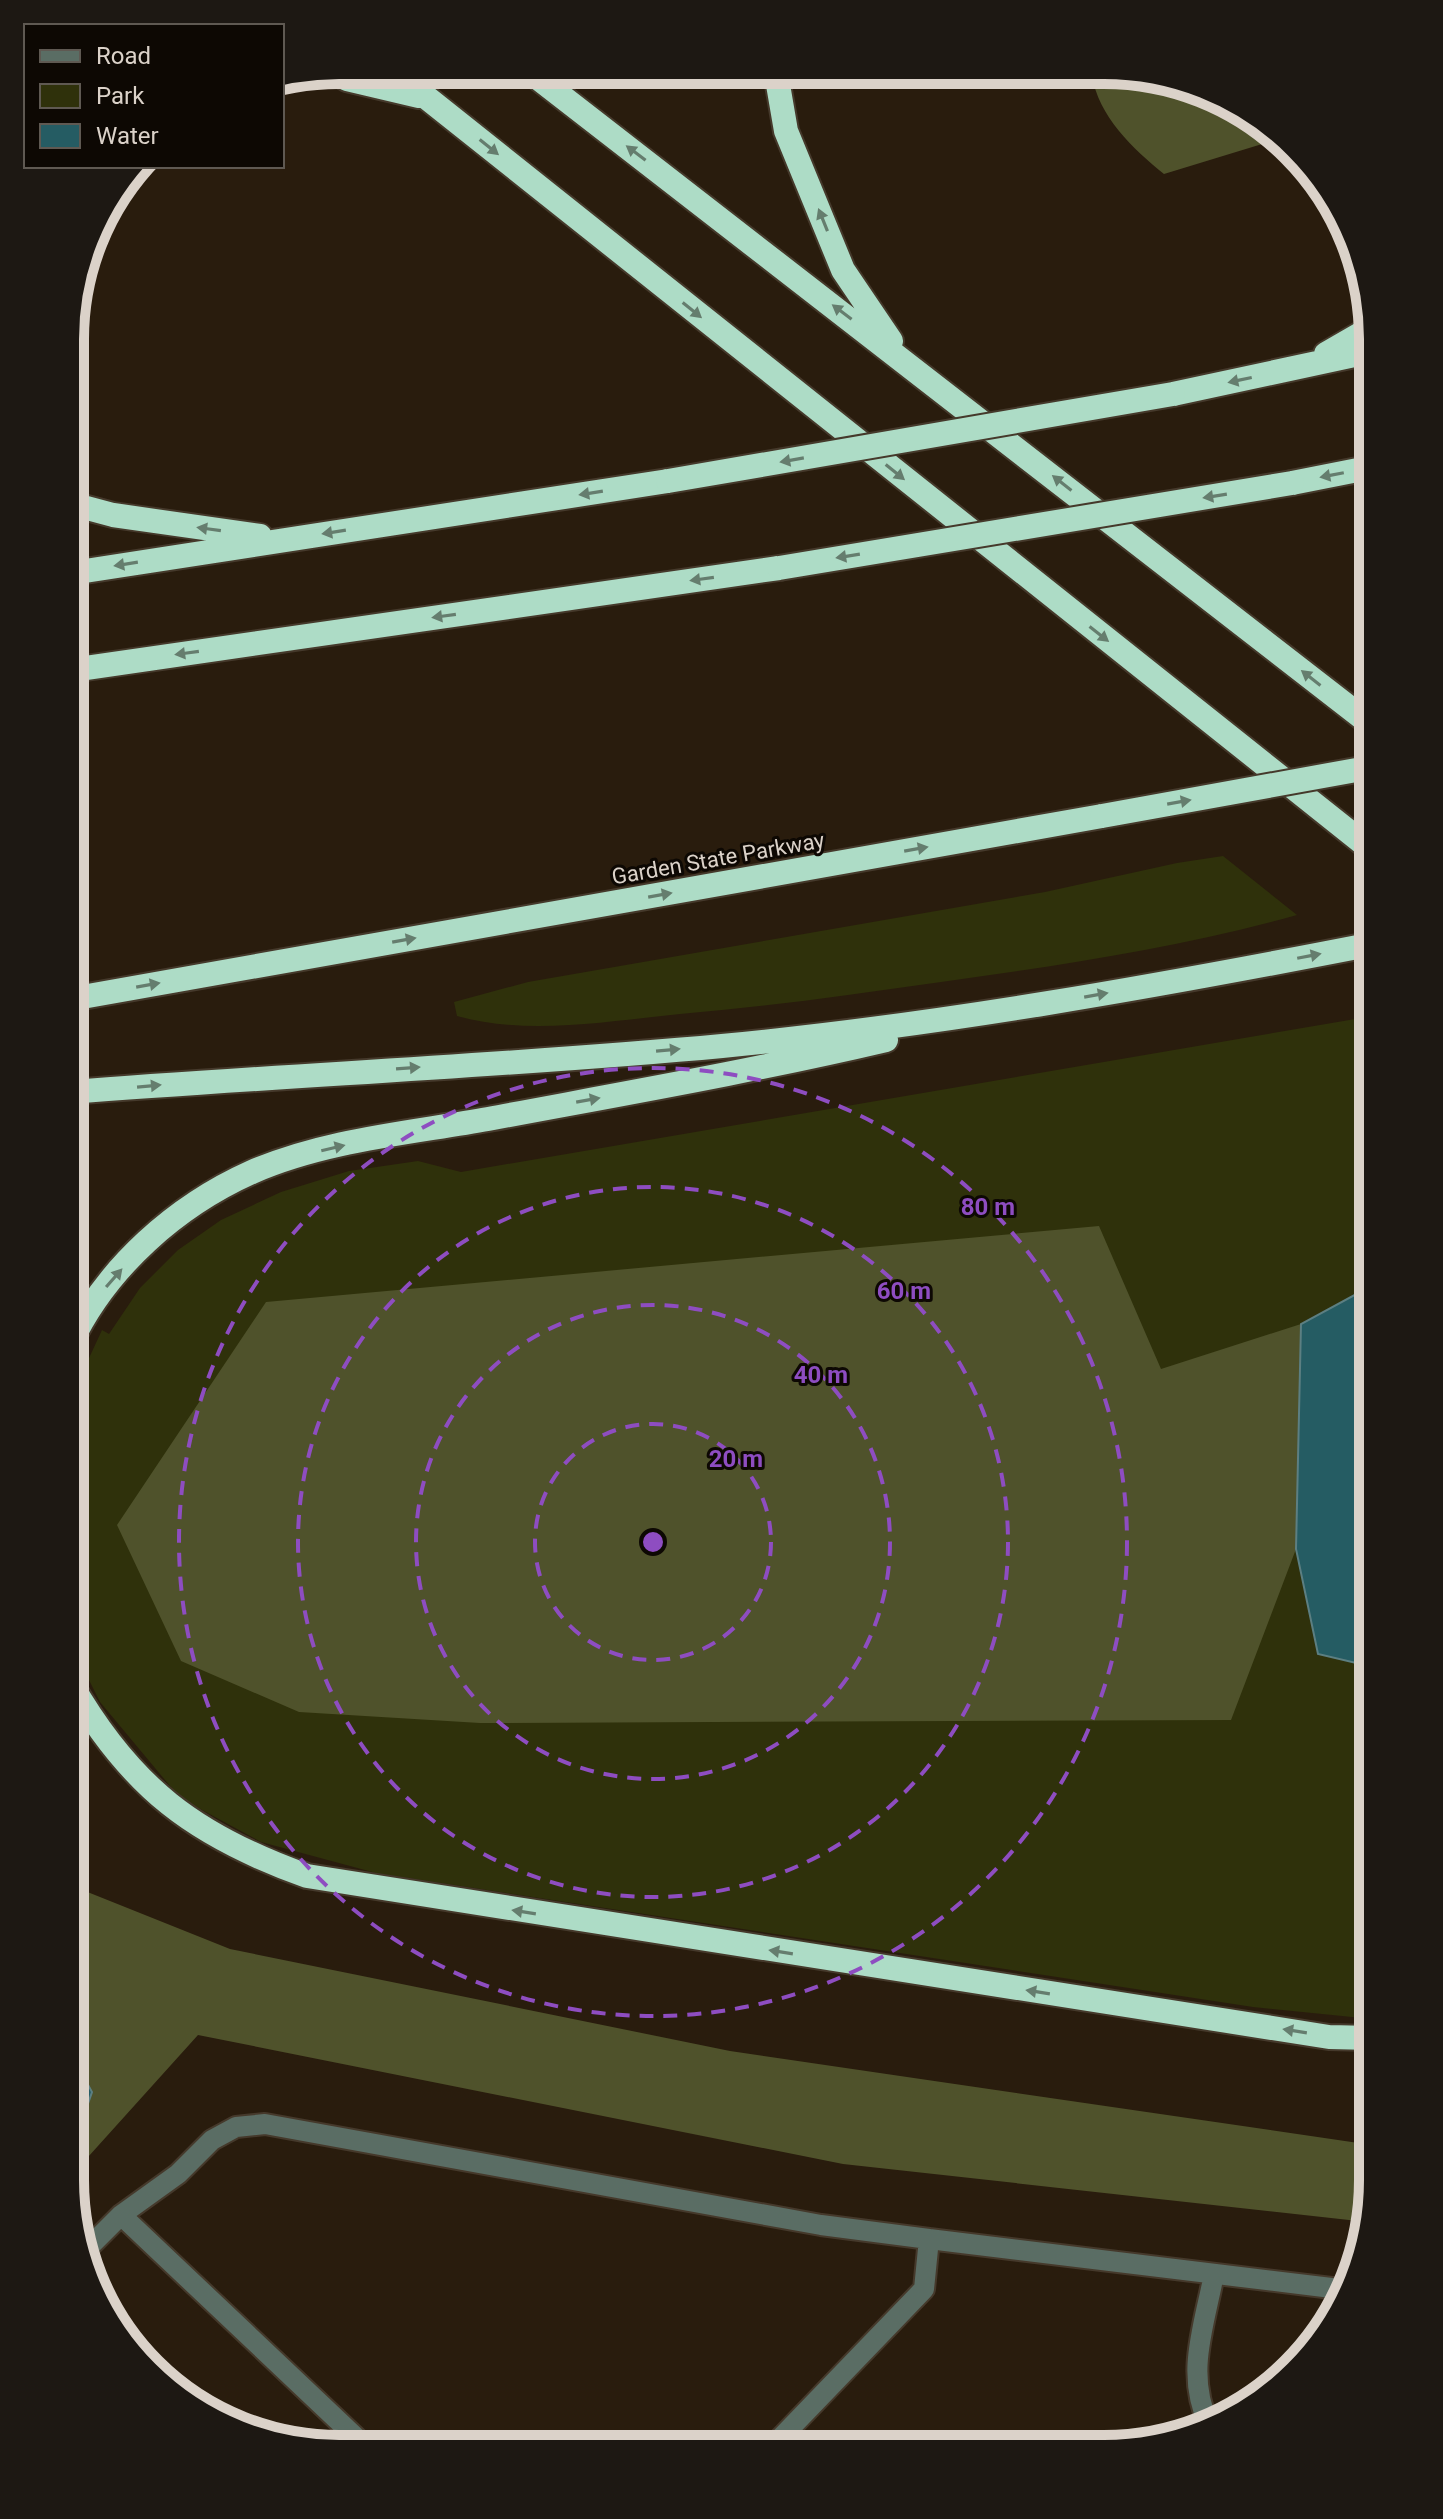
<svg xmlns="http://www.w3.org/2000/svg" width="1443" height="2519" font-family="Roboto,sans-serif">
<rect width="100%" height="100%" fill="#291c0d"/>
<!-- green -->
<path fill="#2f310b" d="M 1223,856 L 1297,915 C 1178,948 1056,966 934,983 C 849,995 765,1007 680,1014 C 608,1021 528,1036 457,1016 L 454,1002 L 528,982 L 1045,892 L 1177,863 Z
M 1373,1016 L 1372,2019 L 1253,2007 L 376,1873 L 261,1842 L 180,1798 L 100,1702 L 71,1644 L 71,1397 L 102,1330 L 109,1334 L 140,1288 L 178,1250 L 221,1220 L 281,1192 L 349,1171 L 418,1161 L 461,1172 Z"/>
<!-- forest -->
<path fill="#4f522b" d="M 1092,75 L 1156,75 L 1282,138 L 1164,174 C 1133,149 1098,116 1092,75 Z
M 1099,1226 L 1161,1369 L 1301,1324 L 1296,1549 L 1231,1720 L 480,1723 L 299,1712 L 181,1661 L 117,1525 L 266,1302 Z
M 70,1885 L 230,1949 L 730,2051 L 1372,2145 L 1372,2198 L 1367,2222 L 843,2164 L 198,2035 L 70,2177 L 70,2132 L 82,2118 L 92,2092 L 70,2052 Z"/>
<!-- water -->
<path fill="#255c63" stroke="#5c7f82" stroke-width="2" d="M 1373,1285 L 1373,1667 L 1318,1654 L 1296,1549 L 1301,1324 Z
M 70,2052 L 92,2092 L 83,2118 L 70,2132 Z"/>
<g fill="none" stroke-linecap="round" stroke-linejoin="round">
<!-- minor casing -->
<g stroke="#45392b" stroke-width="24">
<path id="minor" d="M 121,2215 L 366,2447
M 82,2254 L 121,2215 L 178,2174 L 212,2140 L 236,2127 L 265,2124 L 821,2225 L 929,2239
M 1209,2425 C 1185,2374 1204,2327 1214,2274
M 771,2448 L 924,2289 L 929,2239 L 1348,2290"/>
</g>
<!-- highway casing -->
<g stroke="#45392b" stroke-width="28">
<path id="highway" d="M 392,70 L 1373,851
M 334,71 L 347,79 L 419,96
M 529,71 L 1373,726
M 776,73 L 786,131 L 843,270 L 891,341
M 1326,354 L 1371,328
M 1173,394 L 1373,351
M 1292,483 L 1373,467
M 72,504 L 113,515 L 260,536
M 72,573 L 668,481
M 72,670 L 779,568
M 71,999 L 1102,816
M 71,1092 C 288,1075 506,1066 722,1046 C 941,1025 1158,986 1373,944
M 71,1342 C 107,1267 176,1206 252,1172 C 325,1140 410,1133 488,1119 C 621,1094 754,1071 886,1040
M 71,1684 C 131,1788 195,1836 307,1876 L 1329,2037 L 1372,2038"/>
</g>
<!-- minor -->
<use href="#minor" stroke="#5a6d64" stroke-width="20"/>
<!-- highway -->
<use href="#highway" stroke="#addcc6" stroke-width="24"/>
<!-- highway-bridge casing -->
<g stroke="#45392b" stroke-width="28" stroke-linecap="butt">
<path id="highway-bridge" d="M 668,481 L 1173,394
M 779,568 L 1292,483
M 1102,816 L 1373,767"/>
</g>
<!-- highway-bridge -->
<use href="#highway-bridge" stroke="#addcc6" stroke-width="24"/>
</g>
<!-- one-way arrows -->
<defs><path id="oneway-solid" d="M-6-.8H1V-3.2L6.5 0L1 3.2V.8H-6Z" transform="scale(2)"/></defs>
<g fill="#657d6e">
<use href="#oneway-solid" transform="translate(489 147) rotate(39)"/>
<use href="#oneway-solid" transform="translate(636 153) rotate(-143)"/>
<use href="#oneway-solid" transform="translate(823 220) rotate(-112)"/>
<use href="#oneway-solid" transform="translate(692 310) rotate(39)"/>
<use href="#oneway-solid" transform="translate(842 312) rotate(-143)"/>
<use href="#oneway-solid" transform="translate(1240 380) rotate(168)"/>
<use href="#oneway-solid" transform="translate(792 460) rotate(170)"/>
<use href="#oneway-solid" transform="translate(895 472) rotate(39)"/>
<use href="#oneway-solid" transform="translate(1332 475) rotate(169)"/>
<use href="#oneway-solid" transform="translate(1062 483) rotate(-142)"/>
<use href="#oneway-solid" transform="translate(591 493) rotate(171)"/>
<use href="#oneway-solid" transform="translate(1215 496) rotate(171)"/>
<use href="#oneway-solid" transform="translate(209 529) rotate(-172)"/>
<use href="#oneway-solid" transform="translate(334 532) rotate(171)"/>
<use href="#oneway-solid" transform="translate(848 556) rotate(171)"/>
<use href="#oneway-solid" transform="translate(126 564) rotate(171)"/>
<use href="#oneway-solid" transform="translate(702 579) rotate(172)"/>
<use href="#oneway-solid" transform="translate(444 616) rotate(172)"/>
<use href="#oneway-solid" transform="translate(1099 634) rotate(38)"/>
<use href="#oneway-solid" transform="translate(187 653) rotate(172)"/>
<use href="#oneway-solid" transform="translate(1311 678) rotate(-142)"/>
<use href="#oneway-solid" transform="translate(1179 802) rotate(-10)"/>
<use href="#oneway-solid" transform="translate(916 849) rotate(-10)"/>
<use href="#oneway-solid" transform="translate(660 895) rotate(-10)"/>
<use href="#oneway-solid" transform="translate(404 940) rotate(-10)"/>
<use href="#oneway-solid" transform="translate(1309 956) rotate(-11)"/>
<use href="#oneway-solid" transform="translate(148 985) rotate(-10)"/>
<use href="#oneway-solid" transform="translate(1096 995) rotate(-10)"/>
<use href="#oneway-solid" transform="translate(668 1050) rotate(-5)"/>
<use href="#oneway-solid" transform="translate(408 1068) rotate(-4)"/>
<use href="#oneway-solid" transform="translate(149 1086) rotate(-5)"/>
<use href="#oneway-solid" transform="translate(588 1100) rotate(-10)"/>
<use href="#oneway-solid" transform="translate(333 1148) rotate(-13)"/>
<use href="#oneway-solid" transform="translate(114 1278) rotate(-49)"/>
<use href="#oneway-solid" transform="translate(524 1912) rotate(-171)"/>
<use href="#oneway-solid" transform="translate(781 1952) rotate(-171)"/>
<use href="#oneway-solid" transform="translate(1038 1992) rotate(-171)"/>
<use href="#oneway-solid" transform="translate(1295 2031) rotate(-171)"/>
</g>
<!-- distance rings -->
<g fill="none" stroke="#8e4dc1" stroke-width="4" stroke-dasharray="14 10">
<circle cx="653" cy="1542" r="118"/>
<circle cx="653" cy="1542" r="237"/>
<circle cx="653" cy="1542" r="355"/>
<circle cx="653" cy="1542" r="474"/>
</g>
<g text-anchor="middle" stroke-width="6" stroke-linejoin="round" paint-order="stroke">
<!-- street labels -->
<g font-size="22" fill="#dbd2c9" stroke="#0d0803">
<text transform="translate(718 858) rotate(-10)" y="8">Garden State Parkway</text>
</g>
</g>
<!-- crop -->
<path d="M0 0H1443V2519H0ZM339 84H1104A255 255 0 0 1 1359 339V2180A255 255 0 0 1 1104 2435H339A255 255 0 0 1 84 2180V339A255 255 0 0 1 339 84Z" fill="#1d1813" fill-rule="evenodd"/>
<path fill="none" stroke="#dbd2c9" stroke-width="10" d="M339 84H1104A255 255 0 0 1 1359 339V2180A255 255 0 0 1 1104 2435H339A255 255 0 0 1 84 2180V339A255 255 0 0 1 339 84Z"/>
<circle cx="653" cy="1542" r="12" fill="#8e4dc1" stroke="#0d0803" stroke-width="4"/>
<g font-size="24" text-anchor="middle" font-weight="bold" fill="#8e4dc1" stroke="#0d0803" stroke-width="6" stroke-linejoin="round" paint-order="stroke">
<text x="988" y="1215">80 m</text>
<text x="904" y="1299">60 m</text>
<text x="821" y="1383">40 m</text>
<text x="736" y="1467">20 m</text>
</g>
<!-- legend -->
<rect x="24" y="24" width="260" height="144" fill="#0d0803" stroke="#5f5952" stroke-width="2"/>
<rect x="40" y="50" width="40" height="12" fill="#5a6d64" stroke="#5f5952" stroke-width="2"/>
<text x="96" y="64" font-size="24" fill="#dbd2c9">Road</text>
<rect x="40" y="84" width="40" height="24" fill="#2f310b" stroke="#5f5952" stroke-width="2"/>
<text x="96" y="104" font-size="24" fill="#dbd2c9">Park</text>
<rect x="40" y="124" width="40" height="24" fill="#255c63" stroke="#5f5952" stroke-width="2"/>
<text x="96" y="144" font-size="24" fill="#dbd2c9">Water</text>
</svg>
